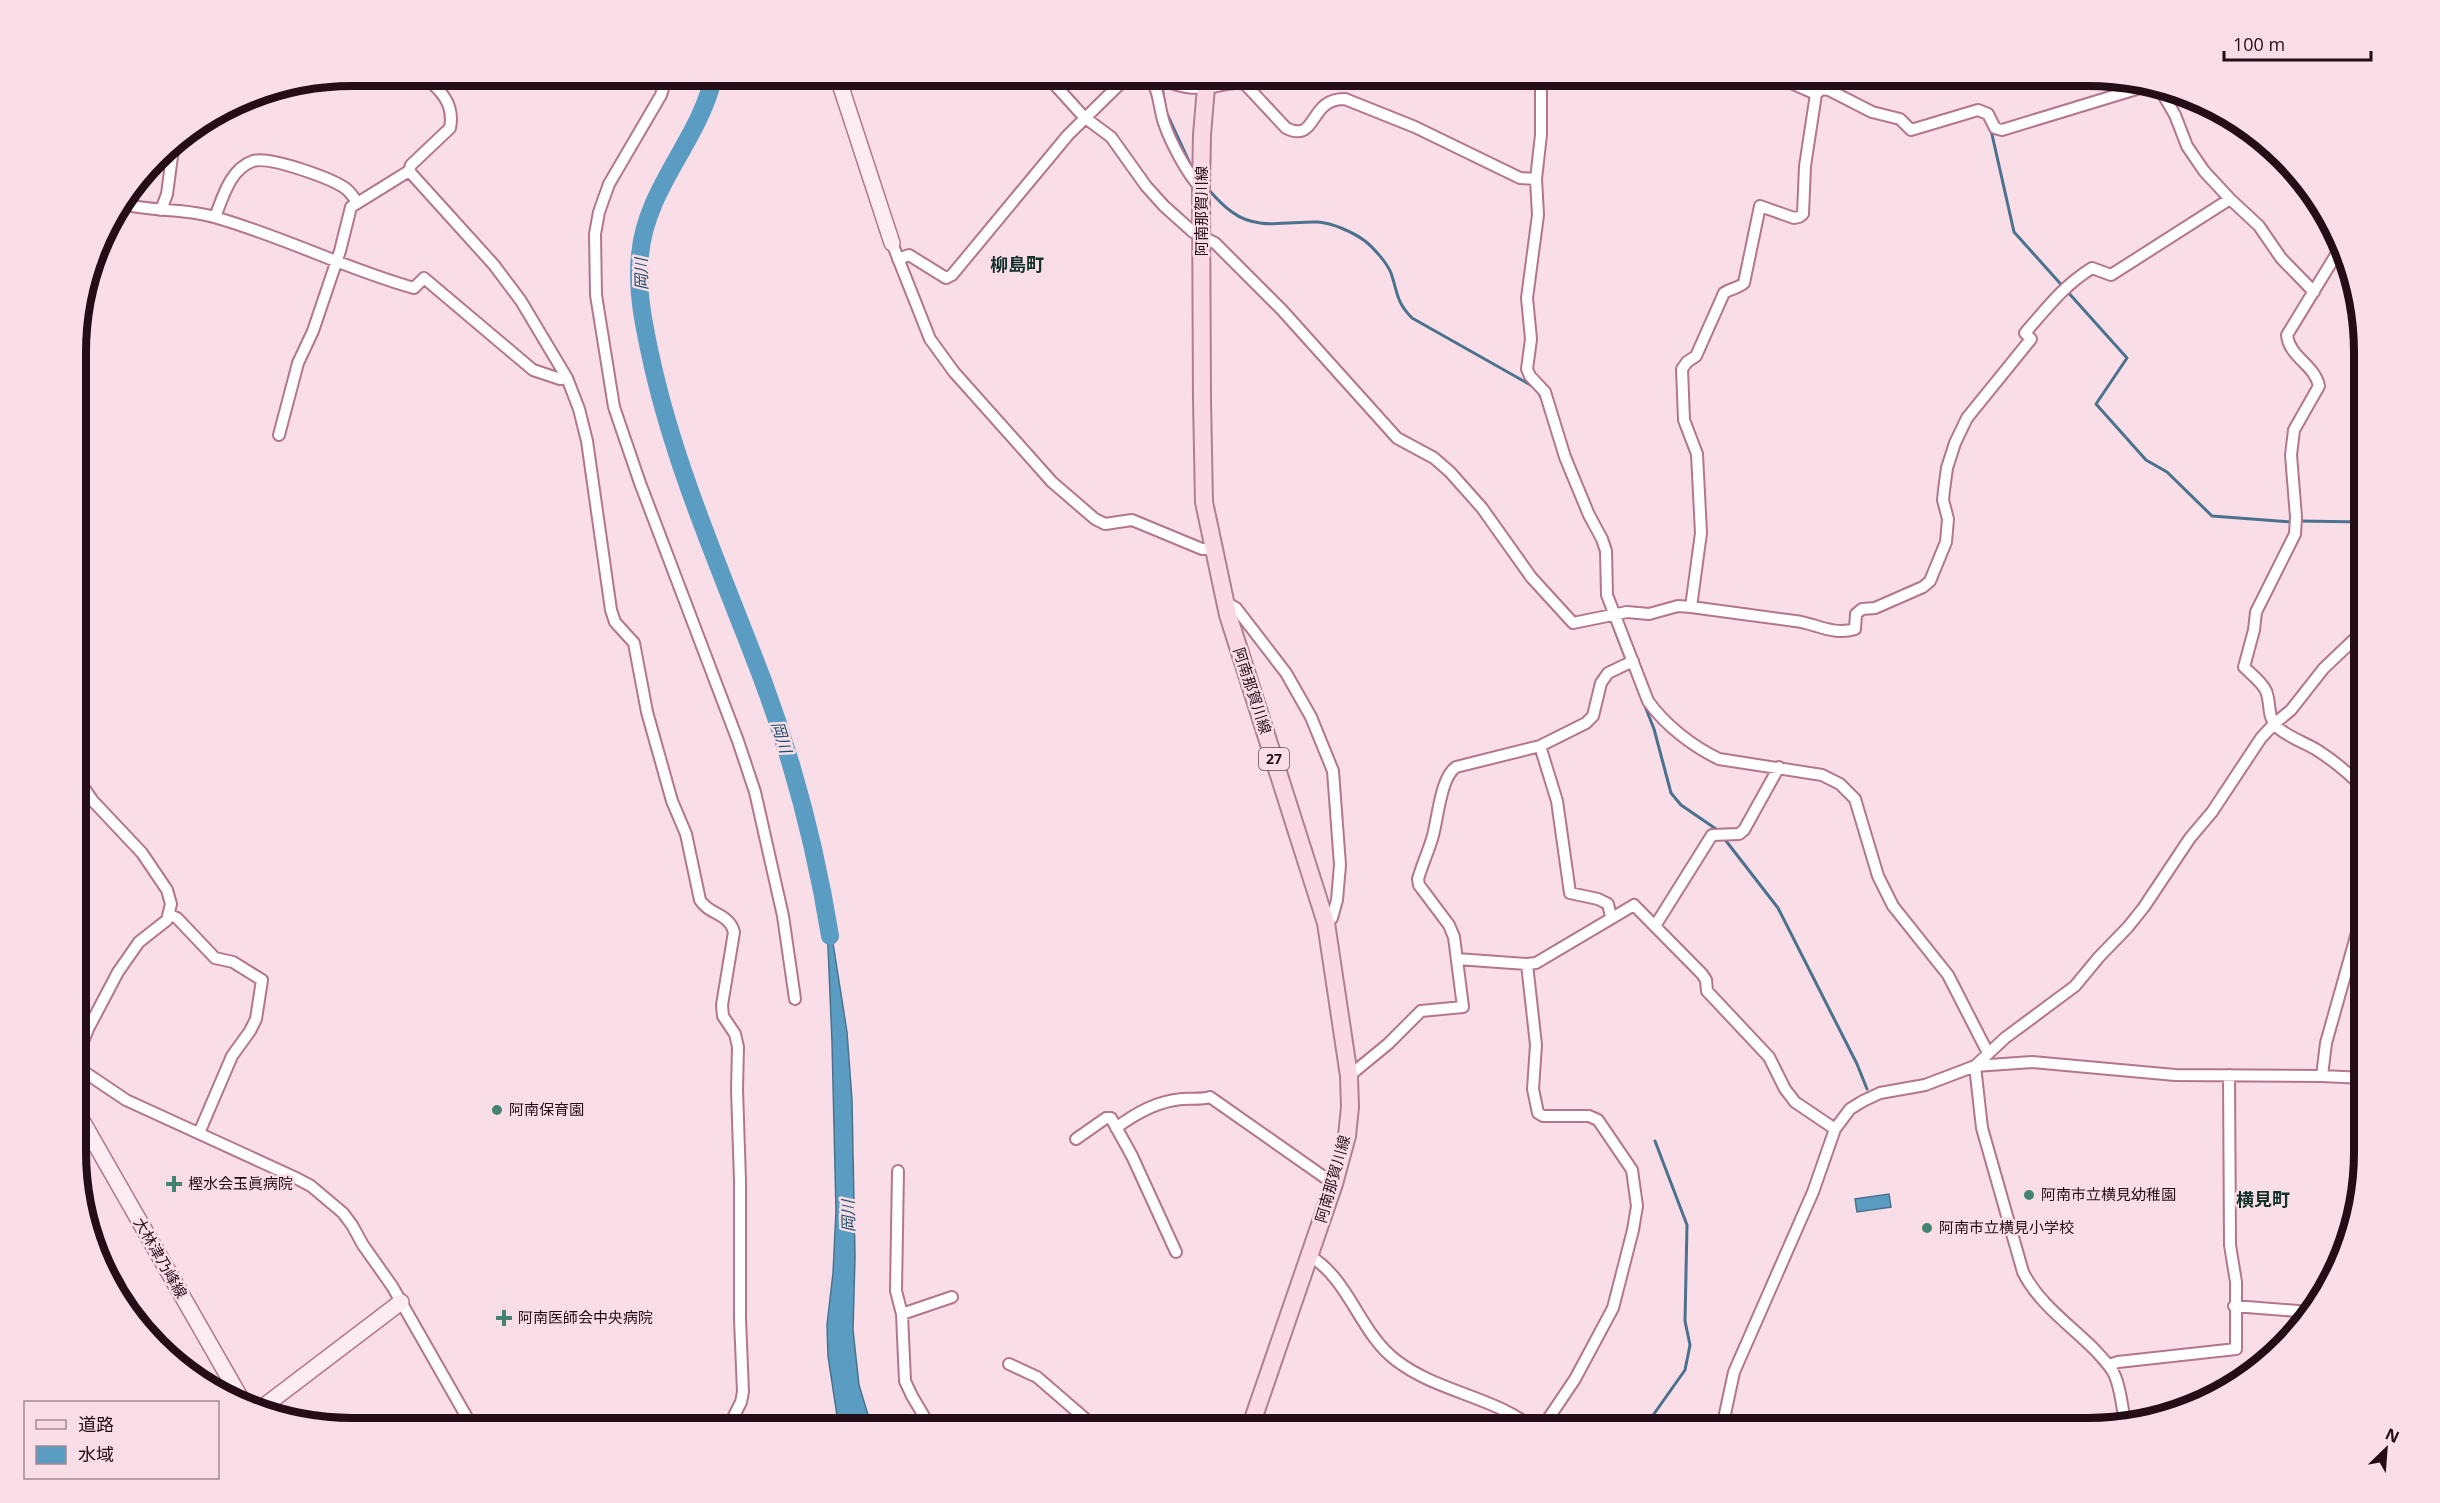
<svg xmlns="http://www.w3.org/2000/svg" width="2440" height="1503" font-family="'Open Sans','Noto Sans JP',sans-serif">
<rect width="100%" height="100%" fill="#f9dde7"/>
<!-- water -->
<path fill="#5b9dc2" stroke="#4a728f" stroke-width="1.5" d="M 826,899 L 847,1032 L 852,1100 L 855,1257 L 853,1330 L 859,1385 L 872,1428 L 841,1428 L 838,1422 L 828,1356 L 827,1325 L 833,1273 L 836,1211 L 832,1042 Z
M 1889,1194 L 1891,1207 L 1857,1212 L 1855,1199 Z"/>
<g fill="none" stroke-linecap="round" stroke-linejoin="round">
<!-- stream -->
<path stroke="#4a728f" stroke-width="3" d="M 1157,80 L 1162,86 L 1165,107
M 1167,114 L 1192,168
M 1991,130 L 2014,232 L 2127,358 L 2096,404 L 2146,460 L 2167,472 L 2212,516 L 2293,522
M 1208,189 C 1215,197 1223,206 1232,212 C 1257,231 1289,221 1318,222 C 1332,223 1353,232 1365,241 C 1374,248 1387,263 1391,273 C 1398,293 1396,302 1412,318 L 1536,388 L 1542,399
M 2299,521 L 2364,522
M 1611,620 L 1626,659
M 1643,701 L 1654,729 L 1671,793 L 1681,805 L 1719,831
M 1723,837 L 1778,908 L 1857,1064 L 1867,1089
M 1644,1428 L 1685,1370 L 1690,1345 L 1685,1321 L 1687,1225 L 1655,1141"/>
<!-- river -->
<path stroke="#5b9dc2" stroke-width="18" d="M 714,75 C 700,140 646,187 640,255 C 636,292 645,331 653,367 C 678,476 724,577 763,681 C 794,764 816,849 830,936"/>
<!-- street casing -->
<g stroke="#b3768e" stroke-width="14">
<path id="street" d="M 667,75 L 661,95 L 609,184 L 599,212 L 595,234 L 596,295 L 614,407 L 640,483 L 738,741 L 755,792 L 783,916 L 795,999
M 1046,75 L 1084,117 L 1111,137 L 1146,186 L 1164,206 L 1193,232 L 1215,243 L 1282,310 L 1397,438 L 1434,458 L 1450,472 L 1482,508 L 1531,577 L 1573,623 L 1627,612 L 1649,614 L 1678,606 L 1691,607 C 1726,612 1760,616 1795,621 C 1815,623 1833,636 1855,629 L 1856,614 L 1862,609 L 1875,608 L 1923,587 L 1930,581 L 1946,542 L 1948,519 L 1943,500 L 1944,490 L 1947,468 L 1955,443 L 1967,418 L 2031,339 L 2025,333 C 2047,308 2063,286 2092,268 L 2111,275 L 2230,199
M 1147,75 C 1160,88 1158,105 1164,123 C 1170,141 1187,174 1201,188
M 1541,75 L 1541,135 L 1536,179 L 1538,215 L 1527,298 L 1531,339 L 1527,369 L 1530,376 L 1545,392 L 1565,457 L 1589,515 L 1602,539 L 1606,551 L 1607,595 L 1648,701 C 1665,725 1692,746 1719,759 L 1822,775 L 1840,784 L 1855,799 L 1878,876 L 1893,906 L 1948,975 L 1988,1053
M 1158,76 C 1177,88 1195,90 1217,86 C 1226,84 1235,81 1245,84 L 1286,128 C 1318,144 1308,98 1345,99 L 1415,127 L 1520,178 L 1536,179
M 2157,84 L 2175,115 L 2187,146 L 2204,171 L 2230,199 L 2259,226 L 2281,258 L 2314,292
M 1822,89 L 1829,90 L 1872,112 L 1900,119 L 1911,130 L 1978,110 L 1988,114 L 1995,128 L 2002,130 L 2153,84
M 1816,94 L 1822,89 L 1822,75
M 409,171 L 494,265 L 521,301 L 567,378 L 579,409 L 587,441 L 611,610 L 615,622 L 634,643 L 647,712 L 672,801 L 686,834 L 700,900 C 709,915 729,913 734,932 L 722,1005 L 723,1016 L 735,1034 L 738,1047 L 737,1089 L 740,1181 L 740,1319 L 743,1392 L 741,1402 L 728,1428
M 123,204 C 153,212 184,208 214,217 C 282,236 346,269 414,288 L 424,278 L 533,370 L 560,379 L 567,378
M 161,210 L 167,194 L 174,141
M 215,217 C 223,197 230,169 253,161 C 270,156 330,178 345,188 C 350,192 354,197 357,203
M 892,243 L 930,339 L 954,372 L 1052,482 L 1095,519 L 1105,524 L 1132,520 L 1202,549 L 1213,549
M 2342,245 L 2287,335 C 2289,357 2315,365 2319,386 L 2294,430 L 2291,455 L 2296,517 L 2295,534 L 2256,612 L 2254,630 L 2244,667 C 2251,674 2262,682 2266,691 C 2271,703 2267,716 2276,726 C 2287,737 2304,742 2317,750 C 2334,761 2350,774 2364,789
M 898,259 L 909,255 L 946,278 L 952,275 L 1068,135 L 1129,75
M 279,435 L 298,363 L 313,331 L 340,251 L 351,207 L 409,171 L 411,165 L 450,128 C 455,103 440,90 423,75
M 1224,601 L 1236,608 L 1286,673 L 1311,717 L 1333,771 L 1340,865 L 1337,900 L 1332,918 L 1326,923
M 1691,607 L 1701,533 L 1697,454 L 1684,420 L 1682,369 L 1687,362 L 1696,356 L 1724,293 C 1731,288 1737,289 1744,283 L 1760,206 L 1794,218 L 1799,217 L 1803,214 L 1805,166 L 1816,94 L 1773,75
M 1540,746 L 1557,801 L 1570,893 L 1598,899 L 1608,904 L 1611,917
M 77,778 L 93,801 L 142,853 L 167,890 L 171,904 L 167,920 L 139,942 L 118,972 L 88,1029 L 77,1056
M 170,915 L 177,918 L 215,958 L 233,962 L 262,980 L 256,1019 L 250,1031 L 232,1056 L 199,1133
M 1655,926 L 1712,835 L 1739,834 L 1744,830 L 1779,767
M 1457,959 L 1527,964 L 1536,963 L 1634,905 L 1702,974 L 1706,980 L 1707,991 L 1769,1057 L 1785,1089 L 1795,1102 L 1835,1129
M 1527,964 L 1536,1045 L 1533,1089 L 1538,1113 L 1543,1116 L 1589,1116 L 1598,1120 L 1632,1170 L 1637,1206 L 1633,1230 L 1613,1308 L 1575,1379 L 1542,1428
M 77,1067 L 126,1100 L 294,1177 L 311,1186 L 343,1213 L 352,1225 L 363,1245 L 392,1286 L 473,1428
M 1349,1076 L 1388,1044 L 1421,1011 L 1463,1007 L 1454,937 L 1449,925 L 1419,885 L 1418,879 C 1422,865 1428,852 1432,839 C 1438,820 1440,778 1456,767 L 1540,746 L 1586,723 L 1593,716 L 1601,683 L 1608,673 L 1633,661
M 2322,1076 L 2326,1043 L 2364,908
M 1116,1128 C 1136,1113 1157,1101 1182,1099 C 1192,1098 1200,1100 1210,1097 L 1334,1184
M 1076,1139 L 1106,1118 L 1111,1118 L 1132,1156 L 1176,1252
M 898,1171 L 896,1291 L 902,1314 L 905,1381 L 912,1396 L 931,1428
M 1310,1256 C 1350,1280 1360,1334 1397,1361 C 1438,1392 1492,1396 1533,1428
M 2234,1306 L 2310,1312
M 902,1314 L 952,1297
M 1009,1364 L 1037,1377 L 1096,1428
M 2109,1365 L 2118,1362 L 2236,1349 L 2236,1282 L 2230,1245 L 2229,1075
M 2125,1422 C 2122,1407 2121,1390 2115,1376 C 2111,1366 2102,1358 2095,1350 C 2070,1325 2039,1304 2023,1272 L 1982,1128 L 1975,1066 L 2005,1038 L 2075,986 L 2099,957 L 2128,927 L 2144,907 L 2190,838 L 2212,812 L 2261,738 L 2274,724 L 2291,710 L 2324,668 L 2364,630
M 1722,1428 L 1734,1372 L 1813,1192 L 1835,1129 L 1850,1109 L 1863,1101 L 1880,1093 L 1925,1085 L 1975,1066 L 2032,1062 L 2175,1075 L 2322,1076 L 2364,1078"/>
</g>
<!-- secondary casing -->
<g stroke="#b3768e" stroke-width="18">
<path id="secondary" d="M 837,75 L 892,243
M 77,1112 L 244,1404
M 259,1410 L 401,1302"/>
</g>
<!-- primary casing -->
<g stroke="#ad8192" stroke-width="20">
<path id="primary" d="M 1207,75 L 1202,135 L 1201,188 L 1202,400 L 1204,502 L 1228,615 L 1326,923 L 1349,1076 L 1350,1107 L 1347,1136 L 1334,1184 L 1250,1428"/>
</g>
<!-- street -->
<use href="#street" stroke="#fff" stroke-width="10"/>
<!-- secondary -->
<use href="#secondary" stroke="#fdecf2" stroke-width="15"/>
<!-- primary -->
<use href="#primary" stroke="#fad9e5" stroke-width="16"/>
</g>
<!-- markers -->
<g fill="#428372" stroke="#f9dde7" stroke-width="2">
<circle cx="497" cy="1110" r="6"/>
<path d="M171 1175h6v6h6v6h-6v6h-6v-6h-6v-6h6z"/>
<circle cx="2029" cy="1195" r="6"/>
<circle cx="1927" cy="1228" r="6"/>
<path d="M501 1309h6v6h6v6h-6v6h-6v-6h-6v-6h6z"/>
</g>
<g text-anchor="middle" stroke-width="5" stroke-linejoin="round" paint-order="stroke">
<!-- shield labels -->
<rect fill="#f9dde7" stroke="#644b55" stroke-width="1.5" x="1259" y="748" width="30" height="22" rx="4.5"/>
<g font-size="14" font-weight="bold" fill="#240d17">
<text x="1274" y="764">27</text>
</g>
<!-- street labels -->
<g font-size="15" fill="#240d17" stroke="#f9dde7">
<text transform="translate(1202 211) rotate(-90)" y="5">阿南那賀川線</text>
<text transform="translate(1252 691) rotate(72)" y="5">阿南那賀川線</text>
<text transform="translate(1333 1179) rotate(-74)" y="5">阿南那賀川線</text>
<text transform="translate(160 1258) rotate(60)" y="5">大林津乃峰線</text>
</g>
<!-- poi labels -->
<g font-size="15" fill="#240d17" stroke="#f9dde7" text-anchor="start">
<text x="509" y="1115">阿南保育園</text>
<text x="188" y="1189">樫水会玉眞病院</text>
<text x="2041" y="1200">阿南市立横見幼稚園</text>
<text x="1939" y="1233">阿南市立横見小学校</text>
<text x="518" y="1323">阿南医師会中央病院</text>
</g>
<!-- water labels -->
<g font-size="16" font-style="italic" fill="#1b4f6a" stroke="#f9dde7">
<text transform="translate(641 274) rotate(-91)" y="6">岡川</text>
<text transform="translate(782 737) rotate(73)" y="6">岡川</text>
<text transform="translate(848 1216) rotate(-91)" y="6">岡川</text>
</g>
<!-- quarter labels -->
<g font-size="18" font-weight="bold" fill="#123129" stroke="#f9dde7">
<text x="1017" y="271">柳島町</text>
<text x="2263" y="1206">横見町</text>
</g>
</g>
<!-- crop -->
<path d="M0 0H2440V1503H0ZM352 86H2088A266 266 0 0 1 2354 352V1152A266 266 0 0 1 2088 1418H352A266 266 0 0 1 86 1152V352A266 266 0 0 1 352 86Z" fill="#f9dde7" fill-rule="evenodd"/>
<path fill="none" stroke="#240d17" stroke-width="8" d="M352 86H2088A266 266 0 0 1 2354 352V1152A266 266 0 0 1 2088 1418H352A266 266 0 0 1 86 1152V352A266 266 0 0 1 352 86Z"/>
<!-- legend -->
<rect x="24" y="1401" width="195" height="78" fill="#f9dde7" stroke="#a48a94" stroke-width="1.5"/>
<rect x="36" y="1420" width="30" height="9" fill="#fad9e5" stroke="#a48a94" stroke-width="1.5"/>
<text x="78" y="1431" font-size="18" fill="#240d17">道路</text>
<rect x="36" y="1446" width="30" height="18" fill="#5b9dc2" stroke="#a48a94" stroke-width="1.5"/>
<text x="78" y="1461" font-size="18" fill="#240d17">水域</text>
<!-- north arrow -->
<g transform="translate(2386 1449) rotate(25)" stroke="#f9dde7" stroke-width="4.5" paint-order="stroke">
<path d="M0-4.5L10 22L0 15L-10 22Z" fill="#240d17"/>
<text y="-9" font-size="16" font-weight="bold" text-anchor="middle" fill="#240d17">N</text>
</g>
<!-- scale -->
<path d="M2224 51v9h147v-9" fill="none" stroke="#240d17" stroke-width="3"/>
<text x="2233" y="51" font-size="18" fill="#240d17" stroke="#f9dde7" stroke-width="4.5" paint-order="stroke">100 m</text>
</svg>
